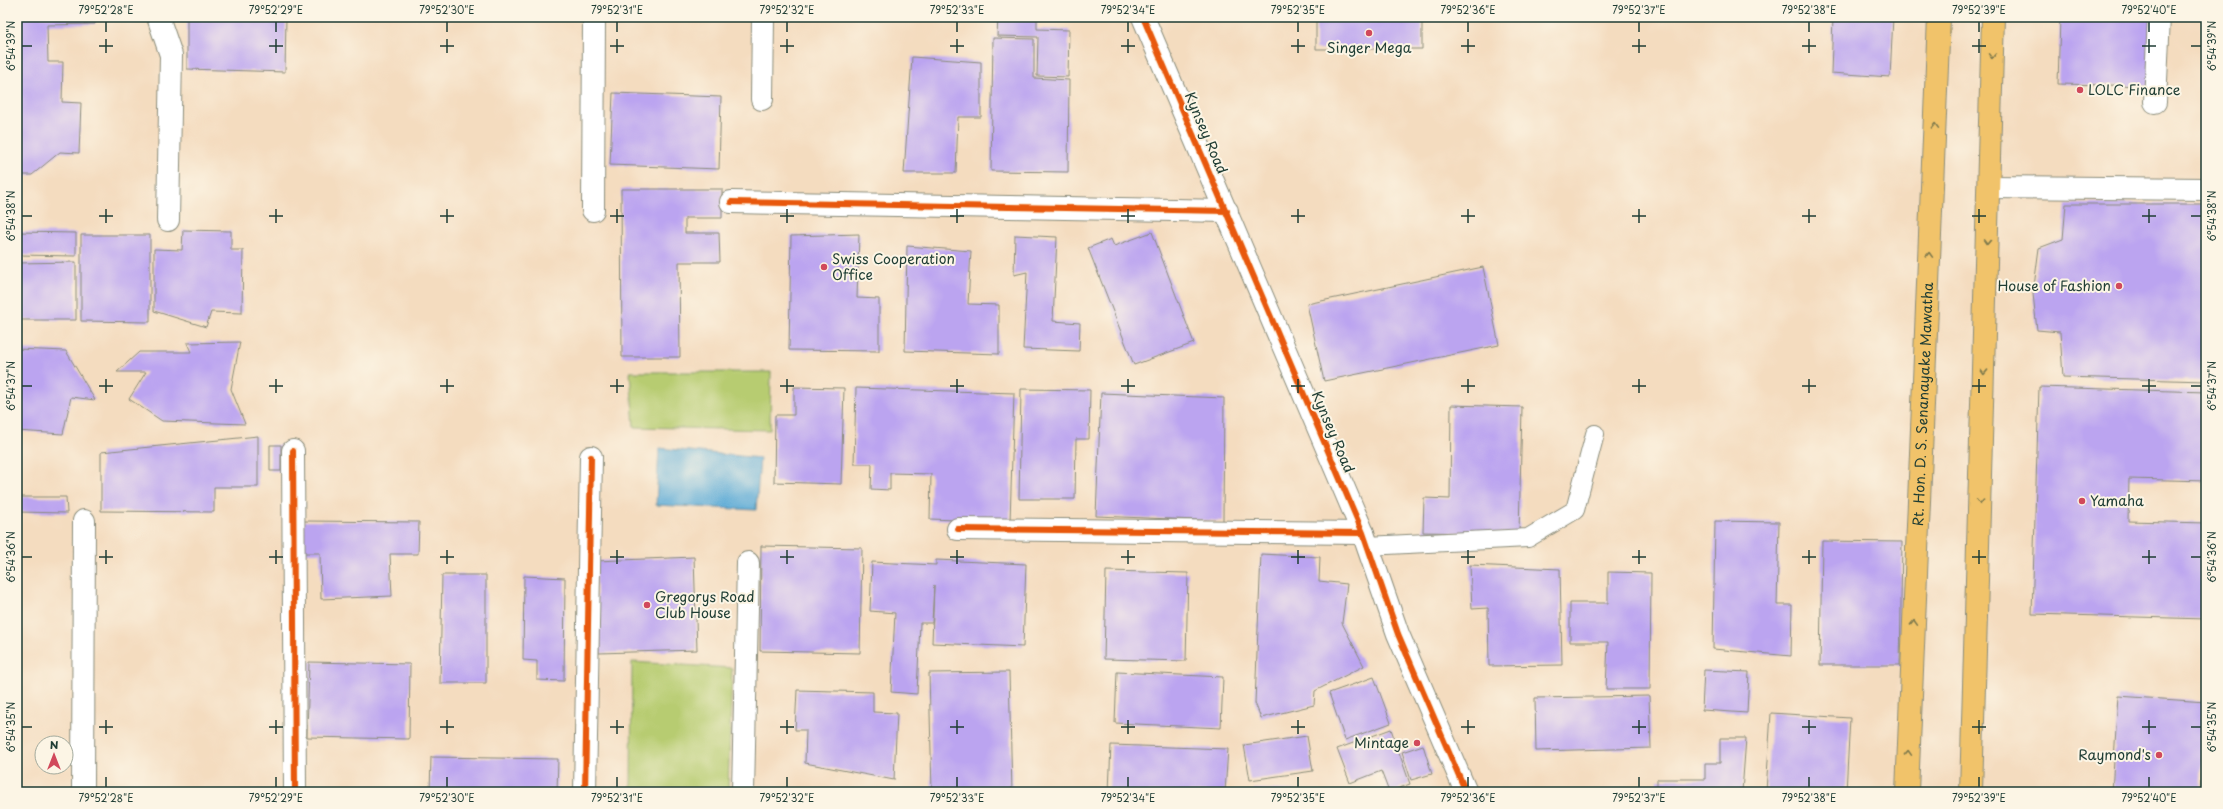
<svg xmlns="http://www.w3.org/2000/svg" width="2223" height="809" font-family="'Playpen Sans',sans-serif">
<rect width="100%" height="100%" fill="#fcf5e5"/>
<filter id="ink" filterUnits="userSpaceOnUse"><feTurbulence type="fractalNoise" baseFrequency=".025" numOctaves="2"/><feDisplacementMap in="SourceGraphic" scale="8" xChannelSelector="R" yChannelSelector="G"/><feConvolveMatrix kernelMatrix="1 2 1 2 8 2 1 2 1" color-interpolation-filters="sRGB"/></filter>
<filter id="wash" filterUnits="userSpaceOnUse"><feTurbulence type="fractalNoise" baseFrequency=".012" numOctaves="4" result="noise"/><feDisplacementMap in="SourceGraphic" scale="16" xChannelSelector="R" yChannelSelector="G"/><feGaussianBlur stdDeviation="0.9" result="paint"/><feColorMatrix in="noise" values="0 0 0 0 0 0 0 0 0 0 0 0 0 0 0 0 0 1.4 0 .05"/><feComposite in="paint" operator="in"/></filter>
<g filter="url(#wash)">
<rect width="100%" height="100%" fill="#f4dcbf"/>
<!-- green -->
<path fill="#b7cc71" stroke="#6b8452" d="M 630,372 L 771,372 L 770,430 L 634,427 Z
M 632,662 L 732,668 L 728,792 L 631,792 Z"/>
<!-- water -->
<path fill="#5eacd7" stroke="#3e7486" d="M 659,448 L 760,458 L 756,510 L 656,505 Z"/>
<g id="blocks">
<!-- building -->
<path fill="#bba4f0" d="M 17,17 L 95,17 L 95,24 L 47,25 L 48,62 L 63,62 L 62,102 L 81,103 L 79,153 L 60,152 L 32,175 L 17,175 Z
M 187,17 L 286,17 L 285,72 L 187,69 Z
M 998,17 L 1037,18 L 1037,29 L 1069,30 L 1068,77 L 1037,76 L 1038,37 L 997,36 Z
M 1316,17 L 1422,17 L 1422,49 L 1316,49 Z
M 1833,17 L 1893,17 L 1890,77 L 1831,73 Z
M 2060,17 L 2155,17 L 2153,86 L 2058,84 Z
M 993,38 L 1034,39 L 1034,78 L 1069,80 L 1068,172 L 991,171 Z
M 912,57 L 981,62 L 981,117 L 958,117 L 956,173 L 904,173 Z
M 613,93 L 721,97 L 719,169 L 610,165 Z
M 621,189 L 722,189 L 722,218 L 685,218 L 685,233 L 719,233 L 720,262 L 679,262 L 680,357 L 622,357 Z
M 2066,204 L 2206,204 L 2206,381 L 2063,377 L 2060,332 L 2037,330 L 2033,294 L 2039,248 L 2063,239 Z
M 183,230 L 231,231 L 231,250 L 243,250 L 242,313 L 211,312 L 206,327 L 154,311 L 154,249 L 182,250 Z
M 17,232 L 76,233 L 76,256 L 17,255 Z
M 1152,232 L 1194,343 L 1134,365 L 1088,248 L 1111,239 L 1114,246 Z
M 859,234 L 857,298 L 879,299 L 879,351 L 789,350 L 791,236 Z
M 81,235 L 150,235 L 150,322 L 81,321 Z
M 1015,235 L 1057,237 L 1053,321 L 1080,323 L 1079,351 L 1023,349 L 1027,272 L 1014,275 Z
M 907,246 L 971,251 L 968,304 L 999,305 L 999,354 L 905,351 Z
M 76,262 L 76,320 L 17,320 L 17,263 Z
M 1483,267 L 1499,345 L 1324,381 L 1307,304 Z
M 240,342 L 231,389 L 245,424 L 162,421 L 129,399 L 146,372 L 117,372 L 139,352 L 191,352 L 187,343 Z
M 17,349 L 66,351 L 95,400 L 71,397 L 63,434 L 17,431 Z
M 794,387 L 844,388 L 841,484 L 774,482 L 775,415 L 794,415 Z
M 2039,387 L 2206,392 L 2206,481 L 2129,479 L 2128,521 L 2206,523 L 2206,619 L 2032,614 Z
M 856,388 L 1014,393 L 1010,522 L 930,519 L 931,474 L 890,473 L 890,490 L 871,489 L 872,464 L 854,464 Z
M 1021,389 L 1090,390 L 1089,439 L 1076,439 L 1075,499 L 1019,499 Z
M 1101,393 L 1224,398 L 1223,521 L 1096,516 Z
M 1451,405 L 1522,407 L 1519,534 L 1423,532 L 1424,498 L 1450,499 Z
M 258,436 L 258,487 L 214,487 L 214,512 L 101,511 L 101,452 Z
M 270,445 L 281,445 L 281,471 L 270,471 Z
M 17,497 L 66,497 L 67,513 L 17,512 Z
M 304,521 L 419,522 L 418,554 L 390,554 L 392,596 L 321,599 L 320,553 L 303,553 Z
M 1715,521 L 1779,522 L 1777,605 L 1792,605 L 1791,656 L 1713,649 Z
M 1822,541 L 1902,542 L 1900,665 L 1820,665 Z
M 761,546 L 862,548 L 860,653 L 760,651 Z
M 1261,554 L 1320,557 L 1319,581 L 1347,584 L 1342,623 L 1364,666 L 1315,691 L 1314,705 L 1261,718 L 1255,703 Z
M 694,557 L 697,650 L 599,653 L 596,561 Z
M 936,560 L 1026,564 L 1023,647 L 932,643 L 934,585 L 932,623 L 920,623 L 917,694 L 891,692 L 895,613 L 870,611 L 872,562 L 936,565 Z
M 1470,565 L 1560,569 L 1562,665 L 1489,666 L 1488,608 L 1472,609 Z
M 1106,571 L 1188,573 L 1186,661 L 1104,659 Z
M 1608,572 L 1651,573 L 1650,689 L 1606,689 L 1608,642 L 1570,642 L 1570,603 L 1608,603 Z
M 442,575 L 486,575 L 486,683 L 440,683 Z
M 524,576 L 565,578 L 564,681 L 537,680 L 537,661 L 523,660 Z
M 309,662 L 410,664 L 409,739 L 307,737 Z
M 1704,670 L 1749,672 L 1747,713 L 1702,710 Z
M 1009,672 L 1012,792 L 932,792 L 929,673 Z
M 1117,672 L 1223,677 L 1221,728 L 1115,723 Z
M 1374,677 L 1391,723 L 1345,740 L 1329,693 Z
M 797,690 L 873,692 L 873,712 L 897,713 L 894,780 L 805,763 L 806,730 L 795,730 Z
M 1649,696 L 1651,748 L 1536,751 L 1535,698 Z
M 2118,696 L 2206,702 L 2200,792 L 2112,792 Z
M 1771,713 L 1850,718 L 1846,792 L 1766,792 Z
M 1391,729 L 1410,784 L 1389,792 L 1381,771 L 1350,783 L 1337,749 Z
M 1307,736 L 1313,771 L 1250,780 L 1244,745 Z
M 1720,738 L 1746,738 L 1742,792 L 1657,792 L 1657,779 L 1705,779 L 1705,763 L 1720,763 Z
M 1111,745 L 1228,749 L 1225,792 L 1109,792 Z
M 1423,745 L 1432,774 L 1411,780 L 1402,752 Z
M 431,757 L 558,759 L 557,792 L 430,792 Z
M 1254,789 L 1298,791 L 1298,792 L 1254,792 Z"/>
</g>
</g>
<g filter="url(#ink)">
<use href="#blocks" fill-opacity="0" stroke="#8a8c7a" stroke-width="1"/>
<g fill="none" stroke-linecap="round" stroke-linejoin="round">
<!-- service casing -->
<g stroke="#8a8c7a" stroke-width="20">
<path id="service" d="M 1367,546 L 1528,538 L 1575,510 L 1595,434"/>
</g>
<!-- minor casing -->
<g stroke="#8a8c7a" stroke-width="24">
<path id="minor" d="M 158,17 L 171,55 L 168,220
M 762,99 L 763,17
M 2155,102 L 2159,17
M 1989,187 L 2206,189
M 731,202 L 1227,211
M 593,210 L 594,17
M 293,451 L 295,792
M 958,529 L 1363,533
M 83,792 L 84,521
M 585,792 L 591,457
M 743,792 L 748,563"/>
</g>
<!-- tertiary casing -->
<g stroke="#8a8c7a" stroke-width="24">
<path id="tertiary" d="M 1143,17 L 1363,533 L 1398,634 L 1466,792"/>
</g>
<!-- trunk casing -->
<g stroke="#8a8c7a" stroke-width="24">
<g id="trunk">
<path id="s1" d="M 1907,792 L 1939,17"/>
<path d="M 1971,792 L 1993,17"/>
</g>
</g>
<!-- service -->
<use href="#service" stroke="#fff" stroke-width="18"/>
<!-- minor -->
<use href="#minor" stroke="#fff" stroke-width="22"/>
<!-- tertiary -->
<use href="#tertiary" stroke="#fff" stroke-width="22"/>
<!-- trunk -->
<use href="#trunk" stroke="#f1c36a" stroke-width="22"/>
<!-- cycleway casing -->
<g stroke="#fcf5e5" stroke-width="8">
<path id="cycleway" d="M 1143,17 L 1363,533 L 1398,634 L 1466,792
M 731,202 L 1227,211
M 293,451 L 295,792
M 958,529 L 1363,533
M 585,792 L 591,457"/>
</g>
<!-- cycleway -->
<use href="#cycleway" stroke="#e8590c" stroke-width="6"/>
</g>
<!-- one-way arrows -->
<defs><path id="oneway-chevron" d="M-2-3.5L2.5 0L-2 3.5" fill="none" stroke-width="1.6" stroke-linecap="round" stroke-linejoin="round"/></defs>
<g stroke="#7d794c">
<use href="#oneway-chevron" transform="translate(1992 56) rotate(92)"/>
<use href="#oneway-chevron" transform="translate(1935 126) rotate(-88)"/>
<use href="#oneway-chevron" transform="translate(1987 242) rotate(92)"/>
<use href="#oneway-chevron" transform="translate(1929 255) rotate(-88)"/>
<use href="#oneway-chevron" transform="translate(1984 372) rotate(92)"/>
<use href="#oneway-chevron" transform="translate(1980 502) rotate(92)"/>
<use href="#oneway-chevron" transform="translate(1914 623) rotate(-88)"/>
<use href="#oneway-chevron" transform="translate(1908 753) rotate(-88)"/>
</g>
</g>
<!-- ticks -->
<path fill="none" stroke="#1f3d34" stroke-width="1.5" d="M 106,22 L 106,32M 276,22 L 276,32M 447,22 L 447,32M 617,22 L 617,32M 787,22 L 787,32M 957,22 L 957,32M 1128,22 L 1128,32M 1298,22 L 1298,32M 1468,22 L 1468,32M 1639,22 L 1639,32M 1809,22 L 1809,32M 1979,22 L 1979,32M 2149,22 L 2149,32M 106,39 L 106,53M 276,39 L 276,53M 447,39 L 447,53M 617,39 L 617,53M 787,39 L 787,53M 957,39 L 957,53M 1128,39 L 1128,53M 1298,39 L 1298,53M 1468,39 L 1468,53M 1639,39 L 1639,53M 1809,39 L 1809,53M 1979,39 L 1979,53M 2149,39 L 2149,53M 22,46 L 32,46M 99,46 L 113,46M 269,46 L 283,46M 440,46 L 454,46M 610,46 L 624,46M 780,46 L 794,46M 950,46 L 964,46M 1121,46 L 1135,46M 1291,46 L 1305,46M 1461,46 L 1475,46M 1632,46 L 1646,46M 1802,46 L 1816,46M 1972,46 L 1986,46M 2142,46 L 2156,46M 2191,46 L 2201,46M 106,209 L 106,223M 276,209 L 276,223M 447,209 L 447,223M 617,209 L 617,223M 787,209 L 787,223M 957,209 L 957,223M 1128,209 L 1128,223M 1298,209 L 1298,223M 1468,209 L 1468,223M 1639,209 L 1639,223M 1809,209 L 1809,223M 1979,209 L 1979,223M 2149,209 L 2149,223M 22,216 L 32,216M 99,216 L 113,216M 269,216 L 283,216M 440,216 L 454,216M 610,216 L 624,216M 780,216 L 794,216M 950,216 L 964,216M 1121,216 L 1135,216M 1291,216 L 1305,216M 1461,216 L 1475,216M 1632,216 L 1646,216M 1802,216 L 1816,216M 1972,216 L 1986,216M 2142,216 L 2156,216M 2191,216 L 2201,216M 106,379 L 106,393M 276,379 L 276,393M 447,379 L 447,393M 617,379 L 617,393M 787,379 L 787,393M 957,379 L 957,393M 1128,379 L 1128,393M 1298,379 L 1298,393M 1468,379 L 1468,393M 1639,379 L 1639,393M 1809,379 L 1809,393M 1979,379 L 1979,393M 2149,379 L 2149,393M 22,386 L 32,386M 99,386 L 113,386M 269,386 L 283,386M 440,386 L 454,386M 610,386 L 624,386M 780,386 L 794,386M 950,386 L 964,386M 1121,386 L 1135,386M 1291,386 L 1305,386M 1461,386 L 1475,386M 1632,386 L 1646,386M 1802,386 L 1816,386M 1972,386 L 1986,386M 2142,386 L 2156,386M 2191,386 L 2201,386M 106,550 L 106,564M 276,550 L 276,564M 447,550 L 447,564M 617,550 L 617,564M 787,550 L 787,564M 957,550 L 957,564M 1128,550 L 1128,564M 1298,550 L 1298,564M 1468,550 L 1468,564M 1639,550 L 1639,564M 1809,550 L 1809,564M 1979,550 L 1979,564M 2149,550 L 2149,564M 22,557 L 32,557M 99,557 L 113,557M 269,557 L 283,557M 440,557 L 454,557M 610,557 L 624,557M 780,557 L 794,557M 950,557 L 964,557M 1121,557 L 1135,557M 1291,557 L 1305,557M 1461,557 L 1475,557M 1632,557 L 1646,557M 1802,557 L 1816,557M 1972,557 L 1986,557M 2142,557 L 2156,557M 2191,557 L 2201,557M 106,720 L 106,734M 276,720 L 276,734M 447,720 L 447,734M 617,720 L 617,734M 787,720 L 787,734M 957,720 L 957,734M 1128,720 L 1128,734M 1298,720 L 1298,734M 1468,720 L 1468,734M 1639,720 L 1639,734M 1809,720 L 1809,734M 1979,720 L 1979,734M 2149,720 L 2149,734M 22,727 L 32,727M 99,727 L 113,727M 269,727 L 283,727M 440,727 L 454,727M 610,727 L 624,727M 780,727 L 794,727M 950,727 L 964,727M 1121,727 L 1135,727M 1291,727 L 1305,727M 1461,727 L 1475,727M 1632,727 L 1646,727M 1802,727 L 1816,727M 1972,727 L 1986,727M 2142,727 L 2156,727M 2191,727 L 2201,727M 106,777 L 106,787M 276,777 L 276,787M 447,777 L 447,787M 617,777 L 617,787M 787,777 L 787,787M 957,777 L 957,787M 1128,777 L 1128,787M 1298,777 L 1298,787M 1468,777 L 1468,787M 1639,777 L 1639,787M 1809,777 L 1809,787M 1979,777 L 1979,787M 2149,777 L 2149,787"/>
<!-- markers -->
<g fill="#d1495b" stroke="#fcf5e5" stroke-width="1.5">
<circle cx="1369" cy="33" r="4"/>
<circle cx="2080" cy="90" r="4"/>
<circle cx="824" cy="267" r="4"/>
<circle cx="2119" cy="286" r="4"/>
<circle cx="2082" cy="501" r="4"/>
<circle cx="647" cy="605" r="4"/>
<circle cx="1417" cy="743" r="4"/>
<circle cx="2159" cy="755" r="4"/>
</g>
<g text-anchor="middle" stroke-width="4" stroke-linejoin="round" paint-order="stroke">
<!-- poi labels -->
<g font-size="14" fill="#1f3d34" stroke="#fcf5e5" text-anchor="start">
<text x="1369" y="53" text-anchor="middle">Singer Mega</text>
<text x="2088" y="95">LOLC Finance</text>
<text x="832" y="264">Swiss Cooperation<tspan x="832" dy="16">Office</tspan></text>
<text x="2111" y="291" text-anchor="end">House of Fashion</text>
<text x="2090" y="506">Yamaha</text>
<text x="655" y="602">Gregorys Road<tspan x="655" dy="16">Club House</tspan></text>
<text x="1409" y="748" text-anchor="end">Mintage</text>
<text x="2151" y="760" text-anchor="end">Raymond's</text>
</g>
<!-- street labels -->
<g font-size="14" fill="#1f3d34" stroke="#fcf5e5">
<text transform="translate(1206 133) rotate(67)" y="5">Kynsey Road</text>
<text dy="5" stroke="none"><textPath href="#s1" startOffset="388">Rt. Hon. D. S. Senanayake Mawatha</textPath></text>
<text transform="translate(1333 432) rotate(67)" y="5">Kynsey Road</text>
</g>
</g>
<!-- margin -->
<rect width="2223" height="809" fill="none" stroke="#fcf5e5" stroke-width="44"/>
<!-- north arrow -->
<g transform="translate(54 755)"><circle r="19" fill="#fcf5e5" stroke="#a4ab9e"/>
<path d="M0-3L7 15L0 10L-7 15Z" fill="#d1495b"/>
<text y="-6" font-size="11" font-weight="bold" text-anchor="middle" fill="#1f3d34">N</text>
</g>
<rect x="22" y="22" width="2179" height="765" fill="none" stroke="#1f3d34" stroke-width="1.5"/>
<g font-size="10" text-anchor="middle" fill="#1f3d34">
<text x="106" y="14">79°52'28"E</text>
<text x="276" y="14">79°52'29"E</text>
<text x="447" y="14">79°52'30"E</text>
<text x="617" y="14">79°52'31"E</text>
<text x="787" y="14">79°52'32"E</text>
<text x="957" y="14">79°52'33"E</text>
<text x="1128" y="14">79°52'34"E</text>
<text x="1298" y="14">79°52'35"E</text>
<text x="1468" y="14">79°52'36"E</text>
<text x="1639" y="14">79°52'37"E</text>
<text x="1809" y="14">79°52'38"E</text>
<text x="1979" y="14">79°52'39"E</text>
<text x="2149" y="14">79°52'40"E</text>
<text transform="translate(11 46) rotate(-90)" y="4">6°54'39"N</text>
<text transform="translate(2212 46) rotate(-90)" y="4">6°54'39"N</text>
<text transform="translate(11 216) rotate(-90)" y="4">6°54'38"N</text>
<text transform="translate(2212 216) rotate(-90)" y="4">6°54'38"N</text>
<text transform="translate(11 386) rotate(-90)" y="4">6°54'37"N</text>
<text transform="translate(2212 386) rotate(-90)" y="4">6°54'37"N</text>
<text transform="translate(11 557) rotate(-90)" y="4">6°54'36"N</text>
<text transform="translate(2212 557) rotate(-90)" y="4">6°54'36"N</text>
<text transform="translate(11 727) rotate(-90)" y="4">6°54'35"N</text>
<text transform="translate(2212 727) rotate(-90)" y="4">6°54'35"N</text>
<text x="106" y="802">79°52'28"E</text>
<text x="276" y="802">79°52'29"E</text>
<text x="447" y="802">79°52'30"E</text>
<text x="617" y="802">79°52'31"E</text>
<text x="787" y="802">79°52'32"E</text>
<text x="957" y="802">79°52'33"E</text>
<text x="1128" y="802">79°52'34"E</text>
<text x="1298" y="802">79°52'35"E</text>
<text x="1468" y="802">79°52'36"E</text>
<text x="1639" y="802">79°52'37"E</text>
<text x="1809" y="802">79°52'38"E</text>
<text x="1979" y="802">79°52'39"E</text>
<text x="2149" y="802">79°52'40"E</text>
</g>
</svg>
